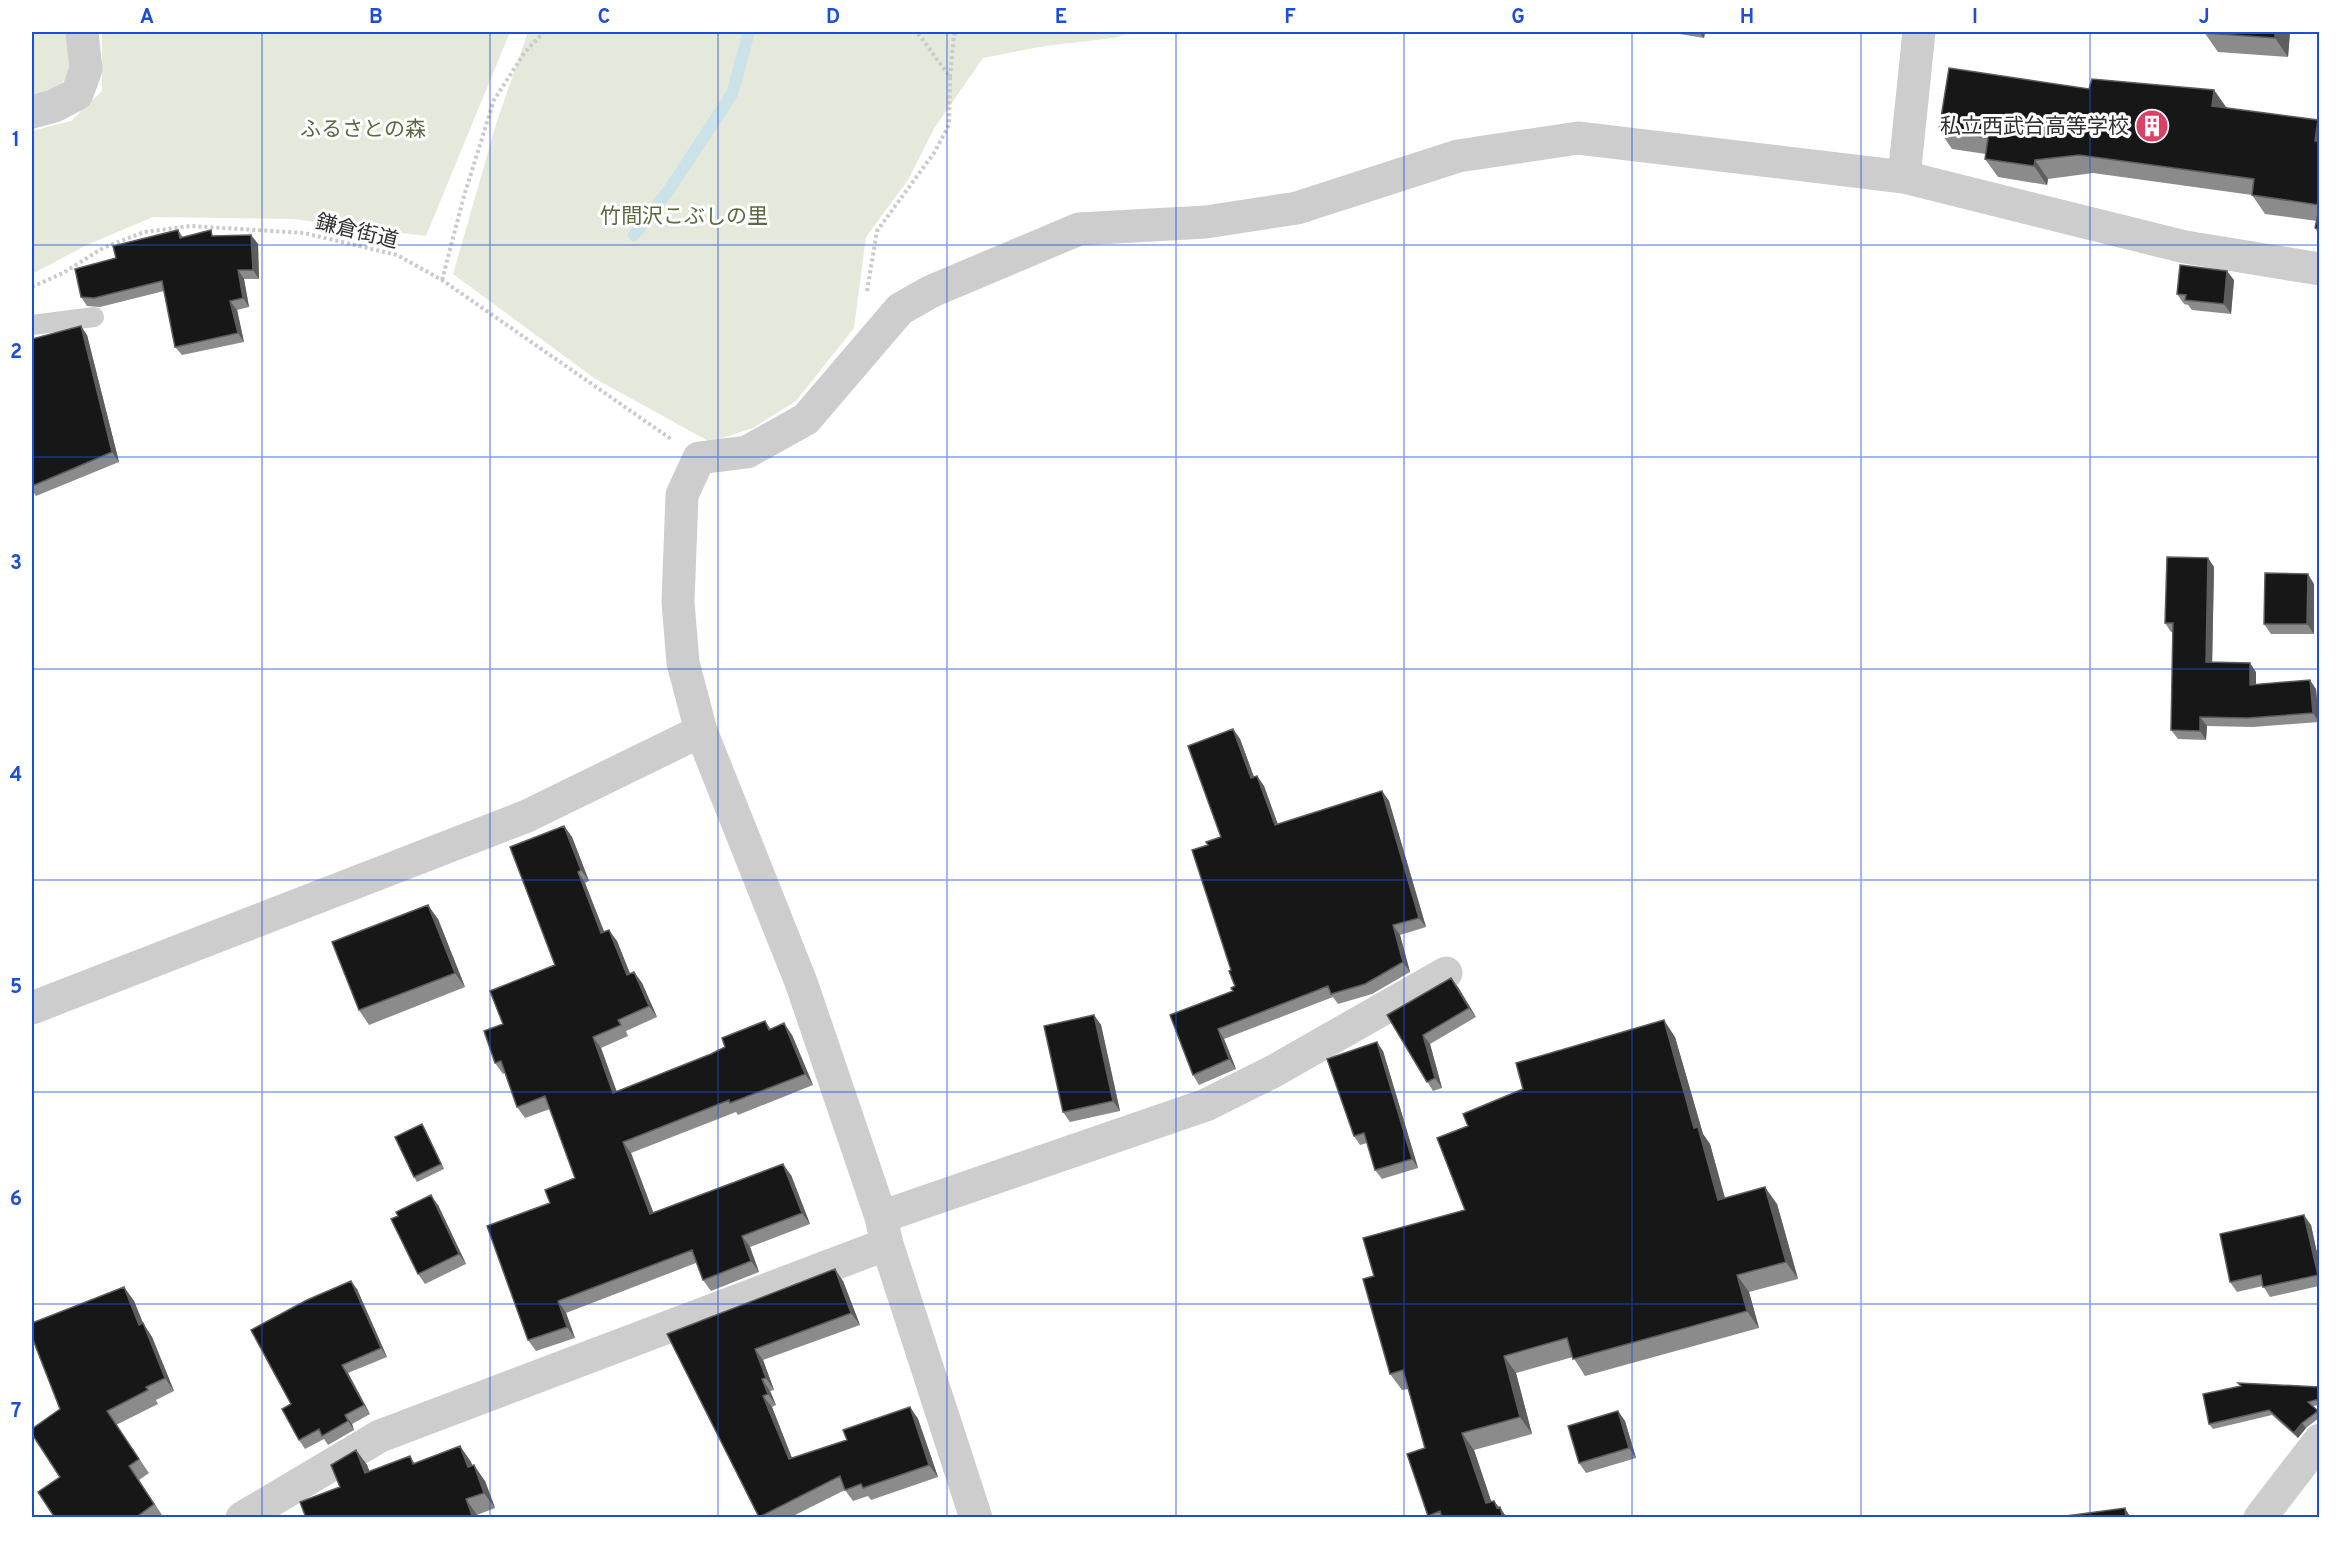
<svg xmlns="http://www.w3.org/2000/svg" width="2351" height="1549" font-family="Overpass,'Noto Sans JP',sans-serif">
<rect width="100%" height="100%" fill="#fff"/>
<!-- green -->
<path fill="#e5e9dc" d="M 32,32 L 70,32 L 73,70 L 53,93 L 32,98 Z
M 102,32 L 510,32 L 426,236 L 293,219 L 153,217 L 89,244 L 32,274 L 32,131 L 71,121 L 102,91 Z
M 528,32 L 1133,32 L 1114,38 L 1045,46 L 983,58 L 935,127 L 908,180 L 866,237 L 854,328 L 796,401 L 753,428 L 710,442 L 594,378 L 453,274 L 497,121 Z"/>
<g fill="none" stroke-linecap="round" stroke-linejoin="round">
<!-- stream -->
<path stroke="#cae2e8" stroke-width="12" d="M 634,235 L 669,190 L 732,94 L 749,32"/>
<!-- path -->
<path stroke="#cacaca" stroke-width="4" stroke-dasharray="3 3" stroke-linecap="butt" d="M 950,77 L 954,35 L 957,32
M 442,280 L 464,196 L 494,100 L 525,52 L 544,32
M 32,287 L 63,273 L 103,248 L 144,232 L 191,226 L 304,233 L 397,255 L 442,280 L 671,439
M 867,291 L 877,231 L 934,153 L 949,125 L 950,77 L 917,32"/>
<!-- service -->
<path stroke="#cdcdcd" stroke-width="20" d="M 32,325 L 94,317"/>
<!-- minor -->
<path stroke="#cdcdcd" stroke-width="33" d="M 32,112 L 54,106 L 77,94 L 86,69 L 82,32
M 1904,177 L 1919,32
M 32,1008 L 527,816 L 701,731
M 881,1217 L 1206,1105 L 1274,1071 L 1446,973
M 242,1518 L 380,1436 L 887,1244
M 976,1518 L 887,1244 L 881,1217 L 801,982 L 701,731 L 683,663 L 678,602 L 682,495 L 699,458 L 747,452 L 806,419 L 900,309 L 932,291 L 1079,229 L 1206,222 L 1297,208 L 1458,156 L 1578,138 L 1904,177 L 2185,247 L 2320,269
M 2260,1518 L 2320,1440"/>
</g>
<!-- wall -->
<path fill="#8b8b8b" d="M 1667,32 L 1705,32 L 1704,38 Z
M 2204,32 L 2290,32 L 2288,57 L 2218,52 Z
M 2089,89 L 2214,90 L 2227,108 L 2319,123 L 2319,234 L 2315,228 L 2317,221 L 2265,214 L 2252,195 L 2093,173 L 2048,179 L 2047,185 L 1998,177 L 1985,159 L 1986,154 L 1952,149 L 1939,130 Z
M 178,230 L 183,237 L 251,235 L 258,244 L 259,279 L 244,279 L 249,307 L 237,310 L 244,342 L 182,355 L 175,347 L 164,291 L 100,307 L 87,306 L 81,297 L 116,258 Z
M 2234,280 L 2231,314 L 2192,310 L 2188,305 L 2184,304 L 2177,294 Z
M 87,335 L 119,462 L 36,496 L 32,490 L 32,339 Z
M 2208,558 L 2214,567 L 2212,662 L 2256,672 L 2256,684 L 2316,689 L 2319,722 L 2253,727 L 2207,726 L 2206,740 L 2178,739 L 2171,730 L 2173,632 L 2171,632 L 2165,623 Z
M 2314,584 L 2314,634 L 2271,634 L 2264,624 Z
M 1233,729 L 1240,739 L 1254,777 L 1257,776 L 1264,786 L 1278,824 L 1382,791 L 1389,801 L 1426,927 L 1400,935 L 1410,972 L 1372,994 L 1338,1004 L 1333,997 L 1224,1039 L 1236,1069 L 1199,1085 L 1193,1075 L 1235,986 L 1208,845 L 1221,837 Z
M 564,826 L 572,837 L 589,881 L 585,883 L 604,932 L 617,941 L 630,974 L 634,972 L 642,983 L 657,1017 L 626,1031 L 628,1036 L 601,1048 L 617,1092 L 711,1054 L 725,1047 L 765,1021 L 771,1029 L 792,1035 L 813,1085 L 738,1115 L 736,1112 L 631,1153 L 653,1212 L 791,1175 L 810,1224 L 750,1247 L 759,1272 L 711,1291 L 703,1280 L 696,1263 L 566,1313 L 575,1338 L 536,1351 L 528,1340 L 550,1203 L 575,1178 L 550,1109 L 525,1118 L 517,1107 L 505,1073 L 503,1074 L 495,1063 L 503,1024 L 555,965 Z
M 438,919 L 465,987 L 369,1025 L 359,1010 Z
M 1458,987 L 1476,1017 L 1430,1044 L 1442,1088 L 1433,1091 L 1387,1015 Z
M 1094,1015 L 1101,1025 L 1120,1111 L 1070,1122 L 1063,1112 Z
M 1675,1037 L 1703,1134 L 1710,1144 L 1725,1198 L 1777,1204 L 1798,1279 L 1749,1292 L 1759,1328 L 1585,1376 L 1573,1357 L 1516,1373 L 1532,1434 L 1474,1450 L 1491,1502 L 1494,1501 L 1507,1518 L 1429,1518 L 1428,1516 L 1425,1448 L 1408,1389 L 1402,1390 L 1390,1374 L 1374,1276 L 1465,1210 L 1468,1126 Z
M 1383,1051 L 1418,1168 L 1382,1179 L 1375,1170 L 1367,1143 L 1360,1145 L 1354,1136 Z
M 425,1129 L 444,1169 L 417,1182 L 414,1177 Z
M 438,1205 L 466,1264 L 425,1284 L 418,1274 Z
M 2311,1225 L 2319,1262 L 2319,1286 L 2270,1297 L 2263,1286 L 2237,1292 L 2230,1282 Z
M 843,1281 L 860,1325 L 763,1360 L 774,1390 L 770,1391 L 776,1405 L 772,1407 L 792,1458 L 847,1440 L 910,1407 L 918,1419 L 938,1477 L 871,1500 L 868,1496 L 853,1501 L 845,1490 L 789,1518 L 759,1518 L 667,1334 Z
M 124,1287 L 134,1301 L 143,1323 L 152,1337 L 174,1391 L 156,1400 L 158,1404 L 116,1425 L 149,1473 L 139,1480 L 164,1518 L 55,1518 L 60,1477 L 60,1409 Z
M 357,1289 L 387,1357 L 348,1373 L 370,1414 L 352,1424 L 354,1430 L 328,1445 L 324,1439 L 305,1449 L 299,1440 L 291,1404 Z
M 2238,1383 L 2319,1387 L 2319,1405 L 2313,1406 L 2319,1414 L 2319,1418 L 2306,1428 L 2298,1438 L 2272,1415 L 2213,1429 L 2209,1424 L 2240,1386 Z
M 1618,1411 L 1625,1421 L 1636,1458 L 1586,1473 L 1579,1463 Z
M 460,1446 L 471,1462 L 472,1466 L 485,1481 L 495,1508 L 477,1515 L 340,1487 L 356,1450 L 367,1465 L 370,1472 L 410,1456 L 415,1464 Z"/>
<!-- shaded-wall -->
<path fill="#5d5d5d" d="M 1699,32 L 1705,32 L 1704,38 Z
M 2275,32 L 2290,32 L 2288,57 L 2275,38 Z
M 2214,90 L 2227,109 L 2212,106 Z
M 2318,120 L 2319,123 L 2319,147 L 2315,141 Z
M 2035,160 L 2048,179 L 2047,185 L 2034,166 Z
M 251,235 L 258,244 L 259,279 L 253,270 Z
M 238,270 L 244,279 L 249,307 L 243,298 Z
M 2227,271 L 2234,280 L 2231,314 L 2224,304 Z
M 230,301 L 237,310 L 244,342 L 238,333 Z
M 81,326 L 87,335 L 119,462 L 112,452 Z
M 2208,558 L 2214,567 L 2212,671 L 2206,662 Z
M 2308,574 L 2314,584 L 2314,634 L 2307,624 Z
M 2250,663 L 2256,672 L 2256,694 L 2250,685 Z
M 2310,680 L 2316,689 L 2319,722 L 2313,713 Z
M 2200,717 L 2207,726 L 2206,740 L 2200,731 Z
M 1233,729 L 1240,739 L 1258,788 L 1251,778 Z
M 1257,776 L 1264,786 L 1281,834 L 1275,825 Z
M 1382,791 L 1389,801 L 1426,927 L 1419,918 Z
M 564,826 L 572,837 L 589,881 L 581,870 Z
M 578,872 L 585,883 L 609,944 L 601,933 Z
M 428,905 L 438,919 L 465,987 L 455,973 Z
M 1393,925 L 1400,935 L 1410,972 L 1403,962 Z
M 609,930 L 617,941 L 635,986 L 627,975 Z
M 634,972 L 642,983 L 657,1017 L 649,1006 Z
M 1451,978 L 1458,987 L 1476,1017 L 1469,1008 Z
M 1094,1015 L 1101,1025 L 1120,1111 L 1113,1101 Z
M 1664,1020 L 1675,1037 L 1703,1134 L 1710,1144 L 1730,1217 L 1718,1200 L 1694,1128 Z
M 784,1023 L 792,1035 L 813,1085 L 805,1074 Z
M 1218,1029 L 1224,1039 L 1236,1069 L 1229,1059 Z
M 1423,1035 L 1430,1044 L 1442,1088 L 1435,1078 Z
M 593,1037 L 601,1048 L 621,1104 L 613,1093 Z
M 1377,1042 L 1383,1051 L 1418,1168 L 1412,1159 Z
M 422,1124 L 425,1129 L 444,1169 L 441,1164 Z
M 623,1142 L 631,1153 L 658,1225 L 650,1214 Z
M 783,1164 L 791,1175 L 810,1224 L 802,1213 Z
M 1765,1187 L 1777,1204 L 1798,1279 L 1786,1262 Z
M 431,1195 L 438,1205 L 466,1264 L 459,1254 Z
M 2304,1215 L 2311,1225 L 2319,1262 L 2319,1278 L 2318,1275 Z
M 742,1236 L 750,1247 L 759,1272 L 751,1261 Z
M 835,1269 L 843,1281 L 860,1325 L 851,1313 Z
M 1737,1275 L 1749,1292 L 1759,1328 L 1747,1311 Z
M 351,1281 L 357,1289 L 387,1357 L 381,1348 Z
M 124,1287 L 134,1301 L 143,1323 L 152,1337 L 174,1391 L 165,1378 L 139,1325 Z
M 558,1301 L 566,1313 L 575,1338 L 567,1327 Z
M 755,1349 L 763,1360 L 774,1390 L 766,1378 Z
M 1504,1356 L 1516,1373 L 1532,1434 L 1520,1417 Z
M 342,1365 L 348,1373 L 370,1414 L 364,1405 Z
M 762,1379 L 770,1391 L 776,1405 L 768,1394 Z
M 763,1396 L 772,1407 L 797,1471 L 789,1459 Z
M 910,1407 L 918,1419 L 938,1477 L 929,1465 Z
M 1618,1411 L 1625,1421 L 1636,1458 L 1629,1448 Z
M 345,1415 L 352,1424 L 354,1430 L 348,1421 Z
M 2302,1423 L 2306,1428 L 2298,1438 L 2294,1433 Z
M 1462,1433 L 1474,1450 L 1497,1518 L 1486,1503 Z
M 460,1446 L 471,1462 L 479,1483 L 468,1467 Z
M 356,1450 L 367,1465 L 376,1489 L 365,1473 Z
M 474,1465 L 485,1481 L 495,1508 L 484,1493 Z
M 466,1499 L 477,1515 L 478,1518 L 473,1518 Z
M 1494,1501 L 1500,1509 L 1500,1507 L 1507,1518 L 1503,1518 L 1497,1508 Z
M 2125,1508 L 2131,1518 L 2126,1518 Z"/>
<!-- building -->
<path fill="#171717" stroke="#5d5d5d" stroke-width="1.5" d="M 2204,32 L 2275,32 L 2275,38 L 2205,33 Z
M 1949,68 L 2089,89 L 2092,79 L 2214,90 L 2212,106 L 2318,120 L 2315,141 L 2319,141 L 2319,205 L 2252,195 L 2254,179 L 2079,155 L 2035,160 L 2034,166 L 1985,159 L 1988,138 L 1939,130 Z
M 2319,209 L 2319,229 L 2315,228 Z
M 178,230 L 180,238 L 211,230 L 212,236 L 251,235 L 253,270 L 238,270 L 243,298 L 230,301 L 238,333 L 175,347 L 162,281 L 94,298 L 81,297 L 75,269 L 116,258 L 113,246 Z
M 2180,265 L 2227,271 L 2224,304 L 2185,300 L 2186,295 L 2177,294 Z
M 81,326 L 112,452 L 32,486 L 32,339 Z
M 2167,557 L 2208,558 L 2206,662 L 2250,663 L 2250,685 L 2310,680 L 2313,713 L 2247,718 L 2200,717 L 2200,731 L 2171,730 L 2173,623 L 2165,623 Z
M 2265,573 L 2308,574 L 2307,624 L 2264,624 Z
M 1233,729 L 1251,778 L 1257,776 L 1275,825 L 1382,791 L 1419,918 L 1393,925 L 1403,962 L 1365,984 L 1331,994 L 1328,986 L 1218,1029 L 1229,1059 L 1193,1075 L 1170,1015 L 1233,991 L 1231,988 L 1235,986 L 1229,971 L 1231,970 L 1192,850 L 1208,845 L 1206,842 L 1221,837 L 1188,746 Z
M 564,826 L 581,870 L 578,872 L 601,933 L 609,930 L 627,975 L 634,972 L 649,1006 L 618,1020 L 621,1025 L 593,1037 L 613,1093 L 711,1054 L 725,1047 L 722,1038 L 765,1021 L 769,1030 L 784,1023 L 805,1074 L 730,1103 L 729,1100 L 623,1142 L 650,1214 L 783,1164 L 802,1213 L 742,1236 L 751,1261 L 703,1280 L 692,1250 L 558,1301 L 567,1327 L 528,1340 L 487,1226 L 550,1203 L 545,1190 L 575,1178 L 545,1096 L 517,1107 L 501,1061 L 495,1063 L 484,1031 L 503,1024 L 490,991 L 555,965 L 510,847 Z
M 428,905 L 455,973 L 359,1010 L 332,942 Z
M 1451,978 L 1469,1008 L 1423,1035 L 1435,1078 L 1427,1082 L 1387,1015 Z
M 1094,1015 L 1113,1101 L 1063,1112 L 1044,1026 Z
M 1664,1020 L 1694,1128 L 1698,1127 L 1718,1200 L 1765,1187 L 1786,1262 L 1737,1275 L 1747,1311 L 1573,1359 L 1567,1338 L 1504,1356 L 1520,1417 L 1462,1433 L 1486,1503 L 1494,1501 L 1497,1508 L 1500,1507 L 1503,1518 L 1442,1518 L 1440,1511 L 1428,1516 L 1407,1454 L 1425,1448 L 1403,1370 L 1390,1374 L 1363,1279 L 1374,1276 L 1363,1238 L 1465,1210 L 1437,1138 L 1468,1126 L 1463,1114 L 1523,1089 L 1516,1063 Z
M 1377,1042 L 1412,1159 L 1375,1170 L 1364,1133 L 1354,1136 L 1327,1059 Z
M 422,1124 L 441,1164 L 414,1177 L 395,1137 Z
M 431,1195 L 459,1254 L 418,1274 L 391,1219 L 398,1216 L 396,1212 Z
M 2304,1215 L 2318,1275 L 2263,1287 L 2261,1275 L 2230,1282 L 2220,1234 Z
M 835,1269 L 851,1313 L 755,1349 L 766,1378 L 762,1379 L 768,1394 L 763,1396 L 789,1459 L 847,1440 L 843,1430 L 910,1407 L 929,1465 L 863,1488 L 861,1484 L 845,1490 L 840,1476 L 759,1517 L 667,1334 Z
M 351,1281 L 381,1348 L 342,1365 L 364,1405 L 345,1415 L 348,1421 L 322,1436 L 319,1429 L 299,1440 L 282,1409 L 291,1404 L 251,1330 L 307,1300 Z
M 124,1287 L 139,1325 L 143,1323 L 165,1378 L 146,1387 L 148,1390 L 107,1411 L 139,1459 L 129,1466 L 154,1504 L 135,1518 L 55,1518 L 38,1492 L 60,1477 L 32,1434 L 32,1429 L 60,1409 L 32,1337 L 32,1323 Z
M 2238,1383 L 2319,1387 L 2319,1399 L 2308,1402 L 2318,1411 L 2302,1423 L 2294,1433 L 2269,1410 L 2209,1424 L 2203,1394 L 2241,1386 Z
M 1618,1411 L 1629,1448 L 1579,1463 L 1568,1426 Z
M 460,1446 L 468,1467 L 474,1465 L 484,1493 L 466,1499 L 473,1518 L 306,1518 L 300,1502 L 340,1487 L 331,1465 L 356,1450 L 365,1473 L 410,1456 L 413,1464 Z
M 2125,1508 L 2126,1518 L 2059,1518 L 2059,1517 Z"/>
<!-- grid -->
<path fill="none" stroke="#1d4ed8" stroke-width="1.5" stroke-opacity="0.55" d="M 262,32 L 262,1518M 490,32 L 490,1518M 718,32 L 718,1518M 947,32 L 947,1518M 1176,32 L 1176,1518M 1404,32 L 1404,1518M 1632,32 L 1632,1518M 1861,32 L 1861,1518M 2090,32 L 2090,1518M 32,245 L 2320,245M 32,457 L 2320,457M 32,669 L 2320,669M 32,880 L 2320,880M 32,1092 L 2320,1092M 32,1304 L 2320,1304"/>
<!-- icons -->
<defs>
<g id="building-disc" transform="scale(1.725)"><circle r="9.5" fill="#d94167" stroke="#fff"/><path d="M-4-6H4V6H1V3H-1V6H-4ZM-2.5-4.3h1.7v1.8h-1.7ZM.8-4.3h1.7v1.8H.8ZM-2.5-1h1.7V.8h-1.7ZM.8-1h1.7V.8H.8Z" fill="#fff"/></g>
</defs>
<g fill-rule="evenodd">
<use href="#building-disc" x="2152" y="126"/>
</g>
<g text-anchor="middle" stroke-width="6" stroke-linejoin="round" paint-order="stroke">
<!-- poi labels -->
<g font-size="21" fill="#303030" stroke="#fff" text-anchor="end">
<text x="2129" y="133">私立西武台高等学校</text>
</g>
<!-- park labels -->
<g font-size="21" fill="#5b6940" stroke="#fff">
<text x="363" y="136">ふるさとの森</text>
<text x="684" y="223">竹間沢こぶしの里</text>
</g>
<!-- street labels -->
<g font-size="21" fill="#303030" stroke="#fff">
<text transform="translate(357 231) rotate(14)" y="7">鎌倉街道</text>
</g>
</g>
<!-- border -->
<rect width="2351" height="1549" fill="none" stroke="#ffffff" stroke-width="66"/>
<rect x="33" y="33" width="2285" height="1483" fill="none" stroke="#1d4ed8" stroke-width="2"/>
<g font-size="20" text-anchor="middle" font-weight="bold" fill="#1d4ed8">
<text x="147" y="23">A</text>
<text x="376" y="23">B</text>
<text x="604" y="23">C</text>
<text x="833" y="23">D</text>
<text x="1061" y="23">E</text>
<text x="1290" y="23">F</text>
<text x="1518" y="23">G</text>
<text x="1747" y="23">H</text>
<text x="1975" y="23">I</text>
<text x="2204" y="23">J</text>
<text x="16" y="146">1</text>
<text x="16" y="358">2</text>
<text x="16" y="569">3</text>
<text x="16" y="781">4</text>
<text x="16" y="993">5</text>
<text x="16" y="1205">6</text>
<text x="16" y="1417">7</text>
</g>
</svg>
